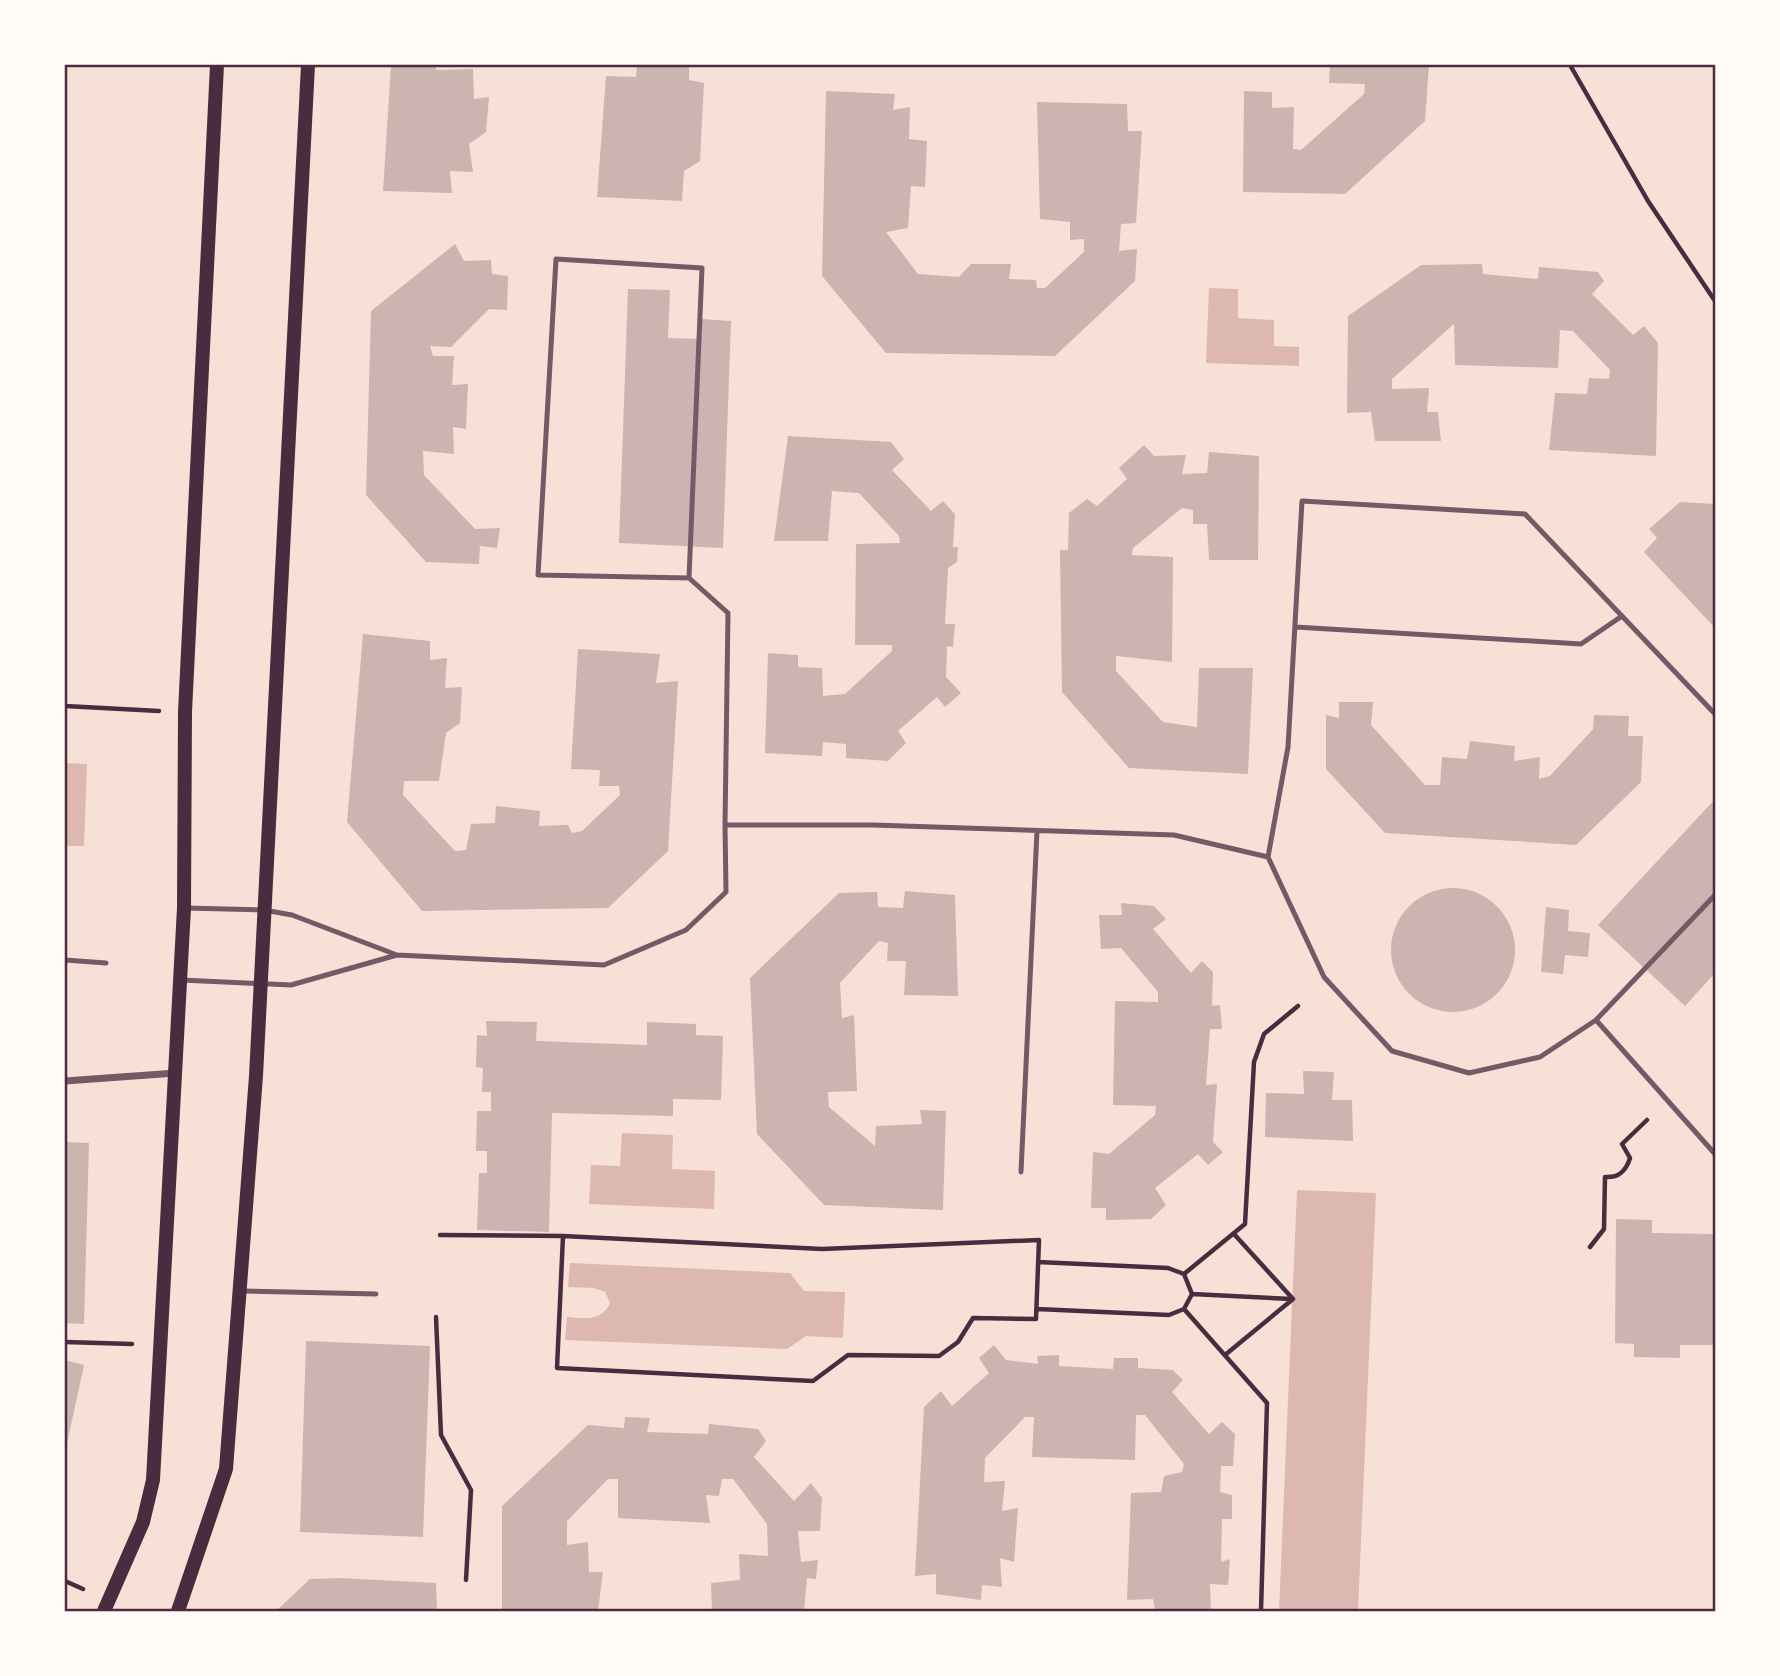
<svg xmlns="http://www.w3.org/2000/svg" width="1780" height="1676" font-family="Ubuntu,sans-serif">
<rect width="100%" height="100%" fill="#f7e1d7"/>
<!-- water -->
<path fill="#dcb8b0" d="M 1209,288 L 1238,289 L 1238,318 L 1274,320 L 1274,346 L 1299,347 L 1299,366 L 1206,363 Z
M 65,763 L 87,764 L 84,846 L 65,846 Z
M 622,1133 L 673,1135 L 672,1169 L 715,1171 L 714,1209 L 589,1204 L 591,1165 L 620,1166 Z
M 1297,1190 L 1376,1193 L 1358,1611 L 1279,1611 Z
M 570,1263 L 790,1273 L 804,1291 L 845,1292 L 843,1338 L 806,1336 L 787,1349 L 565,1340 L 567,1317 C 584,1318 602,1322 610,1303 L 605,1292 L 594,1288 L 568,1287 Z"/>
<!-- building -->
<path fill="#ccb4b1" d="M 391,65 L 436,65 L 436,70 L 473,69 L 474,99 L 489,97 L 486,132 L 469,144 L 473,172 L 450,171 L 452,193 L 383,191 Z
M 637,65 L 689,65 L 689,80 L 704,83 L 700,161 L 684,171 L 682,201 L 597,197 L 606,76 L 636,77 Z
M 1330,65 L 1429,65 L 1425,121 L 1345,194 L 1243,192 L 1244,91 L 1272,92 L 1272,108 L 1294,107 L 1293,149 L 1301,150 L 1364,94 L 1365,84 L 1329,83 Z
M 826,91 L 895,94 L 893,110 L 910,107 L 909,139 L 927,141 L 925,187 L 911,186 L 908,228 L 886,232 L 918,274 L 959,277 L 971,264 L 1011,264 L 1009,279 L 1036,280 L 1037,288 L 1045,288 L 1084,252 L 1084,239 L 1070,240 L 1070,222 L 1040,219 L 1037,102 L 1127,104 L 1128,131 L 1142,131 L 1136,223 L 1121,224 L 1119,251 L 1137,249 L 1135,281 L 1055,356 L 886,353 L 822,276 Z
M 455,244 L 464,261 L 491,260 L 492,274 L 508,276 L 507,310 L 489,309 L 451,347 L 430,346 L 433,356 L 454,356 L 452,385 L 468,384 L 466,429 L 453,427 L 454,454 L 423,451 L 424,475 L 475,529 L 500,528 L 497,548 L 480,546 L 479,564 L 426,562 L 366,495 L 371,311 Z
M 1482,264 L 1483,274 L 1538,279 L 1539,267 L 1598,272 L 1604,281 L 1592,294 L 1633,335 L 1644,326 L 1658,343 L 1656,456 L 1549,450 L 1555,393 L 1587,394 L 1589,378 L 1609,379 L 1610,370 L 1573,331 L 1560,330 L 1558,368 L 1455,365 L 1454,324 L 1392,379 L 1392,389 L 1429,388 L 1427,412 L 1438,412 L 1441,441 L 1375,441 L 1371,412 L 1347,413 L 1348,316 L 1421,265 Z
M 628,289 L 670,290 L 668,338 L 700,339 L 701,319 L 731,321 L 723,548 L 619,543 Z
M 788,436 L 891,442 L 904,459 L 892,470 L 931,511 L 943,501 L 955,514 L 953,547 L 958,547 L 957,562 L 948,568 L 945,624 L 955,624 L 953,647 L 947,646 L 946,677 L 961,693 L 945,707 L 937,697 L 898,731 L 906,743 L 888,761 L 846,758 L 846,744 L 823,742 L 822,756 L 765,753 L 768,653 L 798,655 L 798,667 L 822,668 L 823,696 L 845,694 L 892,651 L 892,645 L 855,645 L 856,544 L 900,543 L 899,536 L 859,493 L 832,491 L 828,541 L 774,541 Z
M 1144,445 L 1154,456 L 1186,455 L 1182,474 L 1207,473 L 1209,452 L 1259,456 L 1258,560 L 1209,560 L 1207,524 L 1193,524 L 1193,510 L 1182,508 L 1133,548 L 1132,555 L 1173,557 L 1172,662 L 1116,656 L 1116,671 L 1163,722 L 1197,727 L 1199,668 L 1253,668 L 1248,774 L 1129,768 L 1062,692 L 1060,550 L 1068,550 L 1069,513 L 1087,499 L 1097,506 L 1127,479 L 1119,468 Z
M 1680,502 L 1715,504 L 1715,628 L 1644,552 L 1657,538 L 1649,529 Z
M 363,634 L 430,641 L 430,660 L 447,658 L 445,688 L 462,687 L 460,723 L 446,733 L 439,781 L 404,781 L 403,795 L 455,851 L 466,850 L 471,824 L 495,823 L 496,806 L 540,811 L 539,826 L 568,825 L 572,833 L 582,831 L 620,795 L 619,786 L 599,786 L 600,770 L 571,769 L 578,649 L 660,654 L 656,683 L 678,681 L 668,851 L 608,908 L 422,911 L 347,822 Z
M 1339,702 L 1373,702 L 1371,725 L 1425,785 L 1440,785 L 1442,757 L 1467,759 L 1470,741 L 1515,746 L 1514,761 L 1540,757 L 1539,779 L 1550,776 L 1593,729 L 1594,715 L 1629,716 L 1628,736 L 1643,736 L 1641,782 L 1576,845 L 1385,833 L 1326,769 L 1326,715 L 1339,718 Z
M 1715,799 L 1715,973 L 1685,1006 L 1598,925 Z
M1391 950a62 62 0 1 1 124 0a62 62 0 1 1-124 0Z
M 905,891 L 955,895 L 958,996 L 904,995 L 906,961 L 887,961 L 888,943 L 879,941 L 840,983 L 842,1018 L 854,1015 L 857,1091 L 828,1092 L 829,1107 L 875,1146 L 876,1126 L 922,1124 L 920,1110 L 946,1111 L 943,1210 L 824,1205 L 757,1134 L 750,978 L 839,893 L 877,892 L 878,907 L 903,908 Z
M 1121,903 L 1154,906 L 1166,919 L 1153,929 L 1191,973 L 1202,961 L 1213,972 L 1212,1006 L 1220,1005 L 1222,1029 L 1210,1029 L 1206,1085 L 1217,1084 L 1213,1142 L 1223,1152 L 1208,1165 L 1198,1154 L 1155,1188 L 1166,1205 L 1151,1219 L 1106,1220 L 1106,1208 L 1091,1208 L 1093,1152 L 1109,1154 L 1155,1115 L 1156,1106 L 1113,1105 L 1115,1001 L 1158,1002 L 1158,992 L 1121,948 L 1101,949 L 1099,915 L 1122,915 Z
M 1546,907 L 1569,910 L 1568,931 L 1590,933 L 1588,957 L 1565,955 L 1563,974 L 1541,972 Z
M 486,1021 L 537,1022 L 536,1041 L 647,1045 L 647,1022 L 696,1024 L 696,1035 L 723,1036 L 721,1100 L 673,1099 L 673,1116 L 552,1113 L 549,1232 L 477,1230 L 479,1173 L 487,1173 L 487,1151 L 476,1151 L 477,1111 L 491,1111 L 491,1092 L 482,1092 L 483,1068 L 476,1067 L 477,1035 L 487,1036 Z
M 1303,1071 L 1334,1072 L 1332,1100 L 1352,1100 L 1353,1141 L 1265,1137 L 1266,1093 L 1304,1094 Z
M 65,1142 L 89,1143 L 84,1324 L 65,1323 Z
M 1616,1219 L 1652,1220 L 1652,1233 L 1715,1234 L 1715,1345 L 1680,1345 L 1680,1358 L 1634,1357 L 1634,1344 L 1615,1343 Z
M 306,1341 L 430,1346 L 423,1537 L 300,1532 Z
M 994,1345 L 1006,1360 L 1038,1364 L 1037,1356 L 1059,1355 L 1059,1366 L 1113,1369 L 1114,1358 L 1138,1358 L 1138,1368 L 1173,1370 L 1183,1380 L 1172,1392 L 1209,1434 L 1222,1422 L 1235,1434 L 1233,1466 L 1221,1466 L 1220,1492 L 1232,1495 L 1232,1519 L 1222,1519 L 1221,1562 L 1230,1559 L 1228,1585 L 1210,1584 L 1211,1611 L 1155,1610 L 1153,1599 L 1127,1600 L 1131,1493 L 1161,1492 L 1164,1476 L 1182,1472 L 1184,1464 L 1145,1415 L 1136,1415 L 1135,1460 L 1032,1457 L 1034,1417 L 1025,1417 L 985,1458 L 984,1482 L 1005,1481 L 1002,1511 L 1018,1508 L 1014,1562 L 1000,1558 L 1002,1587 L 982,1585 L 981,1600 L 936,1594 L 936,1574 L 915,1576 L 924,1407 L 941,1391 L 952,1406 L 989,1373 L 979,1358 Z
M 65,1360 L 84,1365 L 66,1448 L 65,1447 Z
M 625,1417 L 650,1418 L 647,1432 L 708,1434 L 709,1424 L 758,1429 L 766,1441 L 754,1457 L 794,1501 L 811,1483 L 822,1498 L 820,1531 L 798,1531 L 801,1562 L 818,1560 L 816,1579 L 807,1578 L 804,1611 L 712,1611 L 711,1583 L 740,1580 L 739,1554 L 768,1556 L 767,1524 L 733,1479 L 722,1479 L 719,1496 L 706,1495 L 710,1523 L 618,1518 L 618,1479 L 608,1479 L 567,1521 L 567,1545 L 588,1542 L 589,1572 L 603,1572 L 598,1611 L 502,1611 L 502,1506 L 588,1425 L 624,1428 Z
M 339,1578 L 436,1583 L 437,1611 L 276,1611 L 310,1579 Z"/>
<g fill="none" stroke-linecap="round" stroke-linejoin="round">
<!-- path -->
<path stroke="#4a2c40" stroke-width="4.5" d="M 1570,65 L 1648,201 L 1715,301
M 65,706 L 159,711
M 440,1235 L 563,1236 L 822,1249 L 1039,1240 L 1036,1319 L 973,1318 L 958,1342 L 939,1356 L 848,1355 L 813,1381 L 557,1368 L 563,1236
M 1590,1247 L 1604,1229 L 1605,1177 C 1619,1178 1626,1171 1630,1158 L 1622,1144 L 1647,1120
M 1184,1274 L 1245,1224 L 1254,1062 L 1264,1034 L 1298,1006
M 1192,1294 L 1292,1299
M 1037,1309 L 1169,1315 L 1184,1309 L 1192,1294 L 1184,1274 L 1168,1268 L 1038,1262
M 1184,1309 L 1267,1403 L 1261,1611
M 436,1317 L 441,1435 L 471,1490 L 466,1580
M 65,1342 L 132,1344
M 1225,1355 L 1293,1299 L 1234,1234
M 65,1581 L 83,1589"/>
<!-- service -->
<path stroke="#755966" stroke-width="5" d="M 689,578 L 702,268 L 556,259 L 538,575 L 689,578 L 728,613 L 725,825
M 1295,627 L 1581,644 L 1622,616
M 1268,857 L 1288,747 L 1302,501 L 1525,514 L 1715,714
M 185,908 L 264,910 L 292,915 L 397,955 L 604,965 L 686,930 L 726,892 L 725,825 L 873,825 L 1174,835 L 1268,857 L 1324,977 L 1392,1051 L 1469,1073 L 1540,1057 L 1596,1020 L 1715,1154
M 65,960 L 106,963
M 181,980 L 291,985 L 397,955
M 1596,1020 L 1715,895
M 1021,1172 L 1037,831
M 243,1291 L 376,1294"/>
<!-- minor -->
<path stroke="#755966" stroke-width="7" d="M 65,1081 L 176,1073"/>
<!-- secondary -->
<path stroke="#4a2c40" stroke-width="14" d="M 104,1611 L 143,1522 L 153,1480 L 184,908 L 185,712 L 217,65
M 178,1611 L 226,1469 L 256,1076 L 308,65"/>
</g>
<!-- border -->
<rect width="1780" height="1676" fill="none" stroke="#fffaf5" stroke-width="133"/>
<rect x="66" y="66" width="1648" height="1544" fill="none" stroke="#4a2c40" stroke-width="2.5"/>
</svg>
